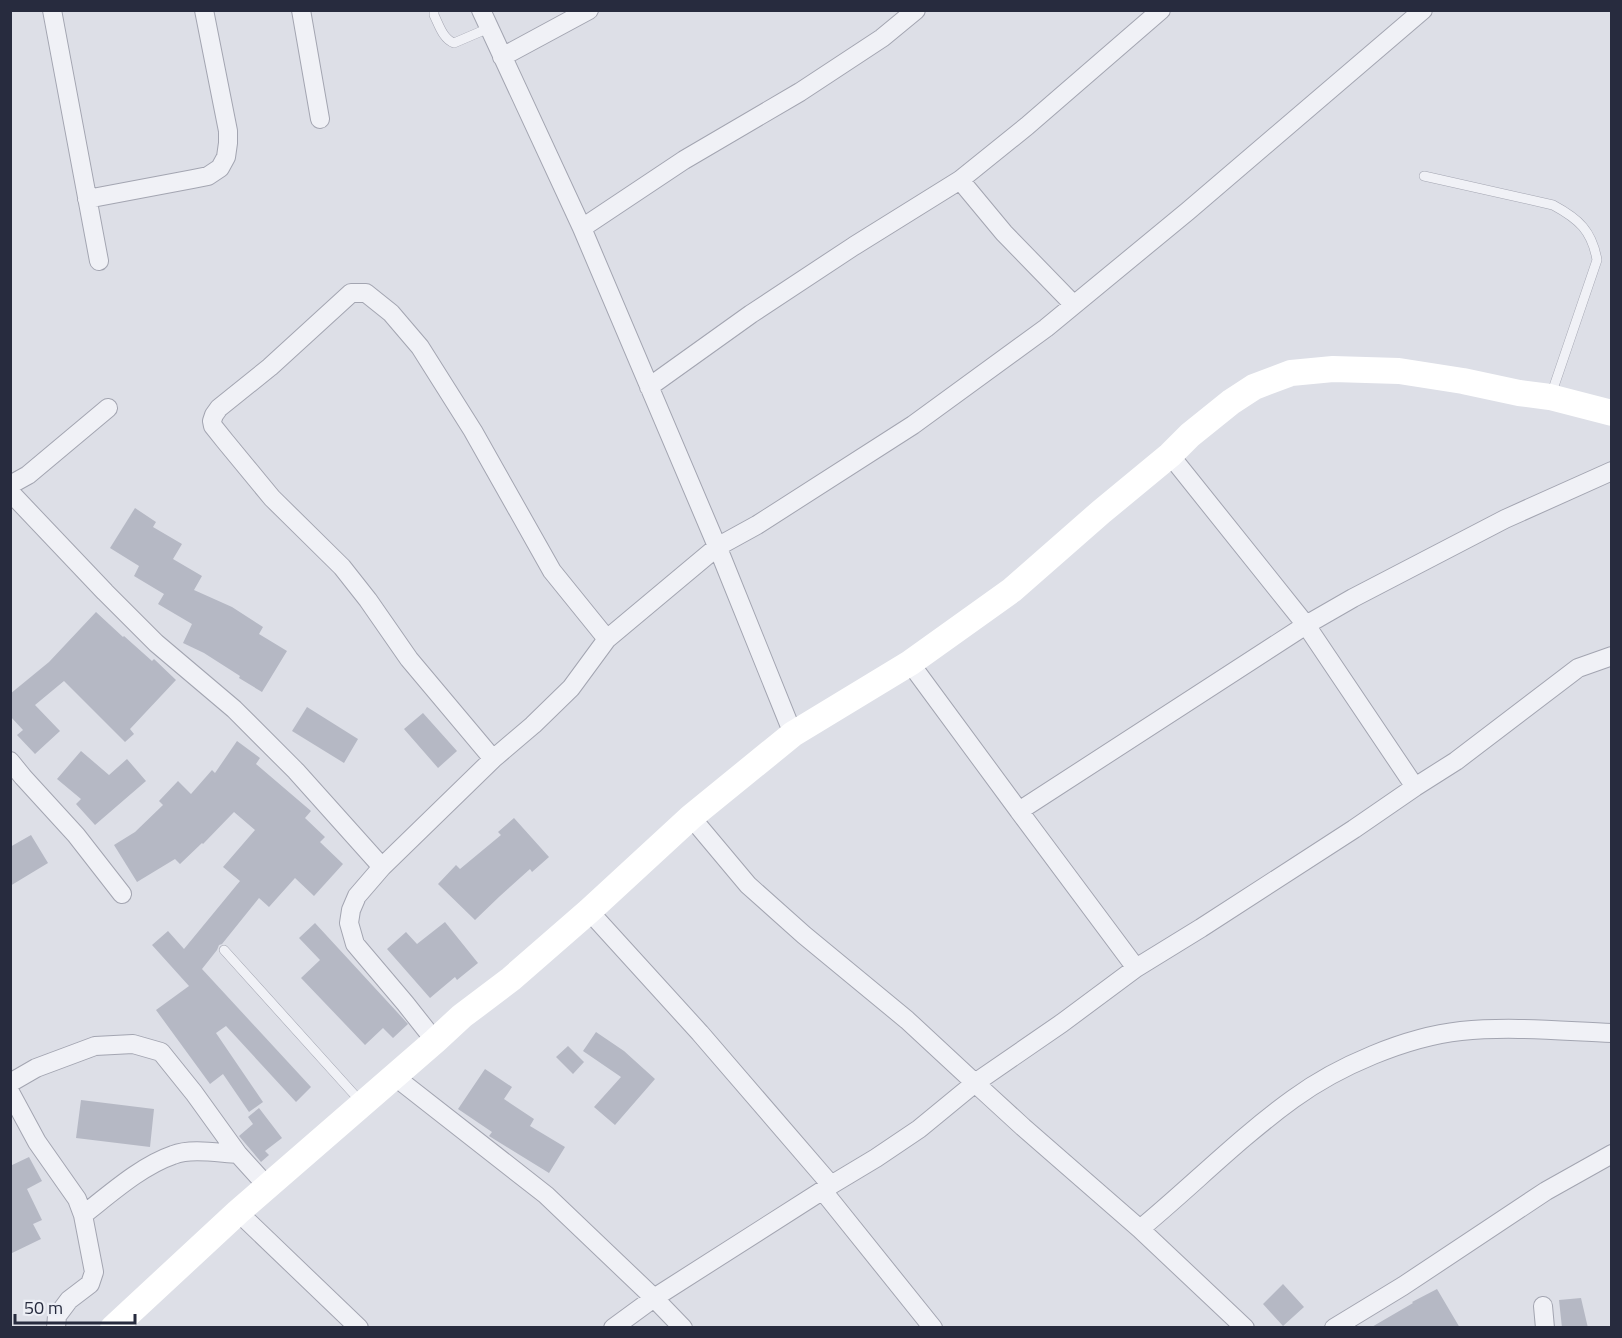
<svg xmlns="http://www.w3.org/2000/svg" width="1622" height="1338" font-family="'Titillium Web',sans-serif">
<rect width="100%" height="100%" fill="#dddfe7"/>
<!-- building -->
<path fill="#b5b8c4" d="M 135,508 L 156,522 L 153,527 L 182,544 L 173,559 L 202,576 L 194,590 L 232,607 L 263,627 L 259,634 L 287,651 L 262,692 L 239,678 L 240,676 L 204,653 L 183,643 L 192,624 L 158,604 L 164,594 L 134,576 L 139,566 L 110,548 Z
M 96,612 L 123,637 L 124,636 L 152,661 L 154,659 L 176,680 L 130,729 L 134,734 L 125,742 L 64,681 L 35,705 L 60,731 L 35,754 L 17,735 L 23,730 L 10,716 L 10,694 L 49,662 Z
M 307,707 L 358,739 L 344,763 L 292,731 Z
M 423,713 L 457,751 L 438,768 L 404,729 Z
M 237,741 L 260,758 L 256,764 L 311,811 L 305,818 L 325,837 L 320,842 L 343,864 L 314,896 L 295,878 L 269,907 L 259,898 L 222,944 L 219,945 L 217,950 L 202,969 L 311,1087 L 296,1102 L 226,1026 L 216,1033 L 263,1102 L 249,1112 L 223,1074 L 210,1084 L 156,1010 L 189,986 L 152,945 L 168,931 L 184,949 L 240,881 L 223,867 L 255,830 L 234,812 L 203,844 L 202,843 L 180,864 L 175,859 L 137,882 L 114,845 L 135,832 L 163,805 L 159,801 L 178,781 L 191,794 L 212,770 L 215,773 Z
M 81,751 L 109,775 L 127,759 L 146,781 L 95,825 L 76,804 L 81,799 L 57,779 Z
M 514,818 L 549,857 L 532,872 L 530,869 L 500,896 L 475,920 L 438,884 L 456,865 L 460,869 L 501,835 L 498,832 Z
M 31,835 L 48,863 L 10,886 L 10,847 Z
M 445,922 L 478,963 L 457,980 L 455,977 L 430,998 L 387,949 L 406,932 L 417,944 Z
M 315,923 L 397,1012 L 408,1024 L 393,1038 L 383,1028 L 365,1045 L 301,978 L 320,960 L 299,938 Z
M 596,1032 L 624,1051 L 655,1079 L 615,1125 L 594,1107 L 621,1077 L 583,1051 Z
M 568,1046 L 584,1062 L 573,1074 L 556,1057 Z
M 485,1069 L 512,1087 L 504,1099 L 534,1119 L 530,1126 L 565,1147 L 549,1173 L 489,1136 L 492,1132 L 458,1109 Z
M 81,1100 L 154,1109 L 150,1147 L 76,1138 Z
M 259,1108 L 282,1138 L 265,1151 L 269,1155 L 261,1162 L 239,1136 L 253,1124 L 248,1117 Z
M 29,1157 L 42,1181 L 27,1189 L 42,1220 L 33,1224 L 41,1239 L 10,1254 L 10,1166 Z
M 1283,1284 L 1304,1307 L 1283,1326 L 1263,1304 Z
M 1437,1289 L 1460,1328 L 1370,1328 L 1413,1303 L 1412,1302 Z
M 1581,1298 L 1588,1328 L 1562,1328 L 1559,1300 Z"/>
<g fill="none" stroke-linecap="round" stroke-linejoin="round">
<!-- lane casing -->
<g stroke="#a3a5b1" stroke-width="10">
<path id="lane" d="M 434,10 L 434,15 C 439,25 443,39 454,43 L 489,28
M 1424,176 L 1553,205 C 1579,219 1592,231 1597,260 L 1551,395
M 224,950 L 361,1102"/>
</g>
<!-- street casing -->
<g stroke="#a3a5b1" stroke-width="20">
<path id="street" d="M 52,10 L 99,261
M 301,10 L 320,119
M 481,10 L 582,228 L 722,558 L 793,734
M 502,57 L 589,10
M 960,180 L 1004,233 L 1074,305
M 87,199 L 193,179 L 208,176 L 220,168 L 226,157 L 228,143 L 228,131 L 204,10
M 582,228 L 684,160 L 800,92 L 882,38 L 916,10
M 649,387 L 751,314 L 854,246 L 960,180 L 1027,126 L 1161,10
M 10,485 L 28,475 L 108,408
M 10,492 L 105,592 L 156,643 L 234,709 L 296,771 L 382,867
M 910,663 L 1019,811
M 493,759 L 409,659 L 368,600 L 342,567 L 272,498 L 225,441 L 213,426 L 212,421 L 214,415 L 219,408 L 270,367 L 351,293 L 366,293 L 391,313 L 420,347 L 473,431 L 552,571 L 607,639
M 10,761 L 23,777 L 76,835 L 122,894
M 1415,787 L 1306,625 L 1353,598 L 1505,519 L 1612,471
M 691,817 L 748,885 L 804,935 L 907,1020 L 975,1083 L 1062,1023 L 1136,968 L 1201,928 L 1354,829 L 1415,787 L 1456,761 L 1578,668 L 1612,656
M 589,911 L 700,1033 L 831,1185 L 654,1298 L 613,1328
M 1136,968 L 1019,811 L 1306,625 L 1170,455
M 435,1041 L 405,1003 L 355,944 L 349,923 L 351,910 L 357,896 L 382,867 L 493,759 L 533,725 L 571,688 L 607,639 L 717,547 L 757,525 L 913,425 L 1046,328 L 1188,211 L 1423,10
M 394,1076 L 546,1195 L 654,1298 L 683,1328
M 10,1083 L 36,1068 L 95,1046 L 133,1044 L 161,1052 L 194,1093 L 238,1154 L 267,1186
M 10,1092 L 37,1142 L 77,1199 L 83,1215 L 94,1272 L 90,1284 L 69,1300 L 57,1316 L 56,1328
M 831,1185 L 876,1158 L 919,1129 L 975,1083 L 1023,1127 L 1140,1229 L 1245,1328
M 823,1191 L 933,1328
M 238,1212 L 359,1328
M 83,1215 C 110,1194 141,1166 173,1155 C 191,1148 218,1153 238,1154
M 1140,1229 C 1192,1186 1239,1138 1293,1099 C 1338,1066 1406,1037 1461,1031 C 1511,1026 1561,1031 1612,1033
M 1543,1306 L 1545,1328
M 1334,1328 L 1403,1286 L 1546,1191 L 1612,1154"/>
</g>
<!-- lane -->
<use href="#lane" stroke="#f0f1f6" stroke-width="9"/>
<!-- street -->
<use href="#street" stroke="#f0f1f6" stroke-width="18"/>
<!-- secondary -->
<path stroke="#fff" stroke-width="26" d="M 113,1328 L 238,1212 L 435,1041 L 462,1016 L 511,979 L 589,911 L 691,817 L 793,734 L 910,663 L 1012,590 L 1101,512 L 1170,455 L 1190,435 L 1231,402 L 1254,387 L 1291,373 L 1333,369 L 1399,371 L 1463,381 L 1519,393 L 1550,397 L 1612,413"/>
</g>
<!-- border -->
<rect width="1622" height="1338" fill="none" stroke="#272b3e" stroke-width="24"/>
<!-- scale -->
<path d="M15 1314v9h120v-9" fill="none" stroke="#272b3e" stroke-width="3"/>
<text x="24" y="1314" font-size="18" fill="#272b3e" stroke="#edeff5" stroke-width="4.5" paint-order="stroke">50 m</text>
</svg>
